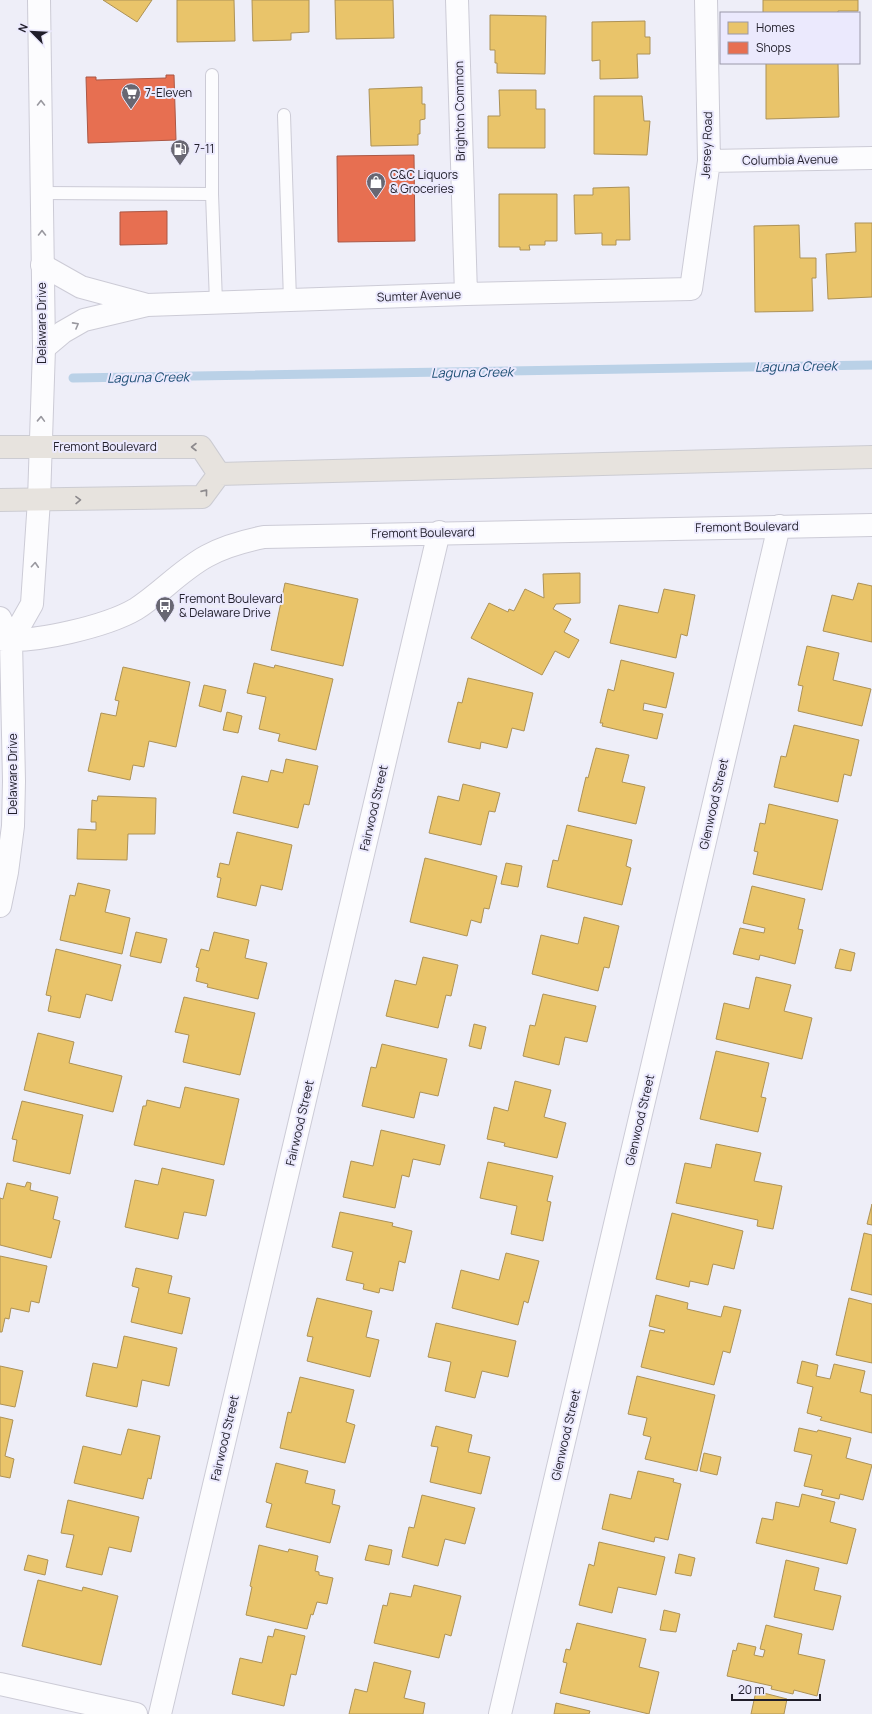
<svg xmlns="http://www.w3.org/2000/svg" width="872" height="1714" font-family="Manrope,sans-serif">
<rect width="100%" height="100%" fill="#eeeef8"/>
<!-- homes -->
<path fill="#e9c46a" stroke="#ad9257" d="M 103,0 L 152,0 L 137,22 Z
M 177,0 L 234,0 L 235,41 L 177,42 Z
M 252,0 L 309,0 L 309,32 L 291,33 L 291,40 L 253,41 Z
M 335,0 L 393,0 L 394,38 L 336,39 Z
M 763,0 L 858,0 L 858,11 L 838,11 L 838,13 L 763,13 Z
M 490,15 L 546,16 L 545,74 L 497,73 L 497,63 L 495,63 L 495,50 L 490,50 Z
M 645,21 L 645,37 L 650,37 L 650,54 L 637,54 L 638,78 L 600,79 L 600,60 L 592,61 L 592,22 Z
M 766,63 L 838,63 L 839,117 L 766,119 Z
M 422,87 L 422,104 L 425,104 L 425,119 L 420,120 L 420,134 L 418,134 L 418,145 L 371,146 L 369,89 Z
M 499,90 L 536,90 L 536,109 L 545,109 L 545,148 L 488,148 L 488,116 L 500,116 Z
M 594,96 L 642,96 L 644,121 L 650,121 L 647,155 L 594,154 Z
M 629,187 L 630,240 L 616,240 L 616,245 L 602,245 L 602,233 L 575,234 L 574,195 L 593,195 L 593,188 Z
M 499,194 L 557,194 L 557,241 L 545,241 L 545,245 L 529,245 L 530,250 L 520,250 L 520,247 L 499,247 Z
M 855,223 L 872,223 L 872,297 L 828,299 L 826,254 L 856,252 Z
M 799,225 L 800,258 L 816,258 L 816,278 L 812,278 L 813,311 L 755,312 L 754,226 Z
M 580,573 L 580,603 L 556,604 L 553,609 L 571,619 L 564,632 L 579,640 L 569,658 L 555,651 L 542,675 L 471,638 L 489,603 L 508,612 L 509,609 L 514,611 L 525,589 L 544,598 L 543,574 Z
M 285,583 L 358,599 L 343,666 L 271,650 Z
M 858,583 L 872,586 L 872,642 L 823,631 L 832,595 L 853,600 Z
M 664,589 L 695,595 L 687,636 L 681,634 L 676,658 L 610,643 L 619,605 L 658,613 Z
M 807,646 L 839,653 L 833,680 L 871,689 L 862,726 L 798,711 L 803,686 L 798,685 Z
M 621,660 L 674,673 L 666,708 L 644,703 L 643,710 L 663,714 L 657,739 L 602,726 L 603,723 L 600,723 L 608,689 L 614,691 Z
M 254,663 L 274,668 L 275,665 L 333,679 L 316,750 L 278,741 L 280,734 L 259,729 L 266,697 L 247,693 Z
M 123,667 L 190,682 L 176,747 L 149,741 L 144,767 L 133,765 L 130,780 L 88,771 L 101,713 L 116,716 L 119,701 L 115,700 Z
M 468,678 L 533,693 L 524,731 L 512,728 L 507,748 L 481,742 L 480,749 L 448,742 L 458,702 L 462,703 Z
M 204,685 L 226,690 L 221,712 L 199,706 Z
M 227,712 L 242,716 L 238,733 L 223,730 Z
M 794,725 L 859,740 L 851,776 L 844,774 L 838,802 L 774,787 L 781,756 L 786,757 Z
M 596,748 L 629,755 L 622,782 L 645,787 L 636,824 L 578,811 L 586,777 L 588,778 Z
M 286,759 L 318,766 L 309,805 L 304,804 L 298,828 L 233,813 L 242,776 L 268,782 L 271,770 L 283,773 Z
M 463,784 L 500,793 L 495,812 L 489,811 L 481,845 L 429,833 L 438,796 L 459,801 Z
M 98,796 L 156,798 L 155,834 L 128,834 L 127,860 L 77,859 L 78,829 L 96,830 L 96,822 L 91,822 L 92,800 L 97,801 Z
M 769,804 L 838,820 L 822,890 L 753,874 L 758,852 L 754,851 L 760,823 L 765,824 Z
M 567,825 L 632,840 L 626,866 L 631,868 L 622,905 L 547,887 L 553,860 L 558,861 Z
M 237,832 L 292,845 L 282,890 L 261,885 L 256,906 L 217,897 L 221,878 L 217,877 L 220,863 L 229,865 Z
M 425,858 L 497,876 L 489,909 L 484,908 L 481,923 L 471,920 L 467,936 L 410,922 Z
M 506,863 L 522,866 L 518,887 L 501,884 Z
M 78,883 L 110,890 L 105,912 L 130,918 L 122,954 L 60,940 L 70,895 L 75,896 Z
M 752,886 L 805,899 L 798,929 L 803,930 L 795,964 L 760,955 L 759,960 L 733,954 L 740,928 L 764,933 L 765,928 L 743,923 Z
M 584,917 L 619,926 L 609,968 L 604,967 L 598,991 L 532,974 L 541,935 L 578,944 Z
M 136,932 L 167,939 L 161,963 L 130,956 Z
M 214,932 L 249,940 L 245,958 L 267,963 L 258,999 L 207,987 L 208,984 L 196,981 L 199,968 L 196,967 L 201,949 L 209,951 Z
M 56,949 L 121,965 L 112,1001 L 86,994 L 80,1018 L 48,1011 L 51,996 L 46,995 Z
M 840,949 L 855,953 L 851,971 L 835,968 Z
M 423,957 L 458,965 L 451,996 L 446,995 L 438,1028 L 386,1016 L 395,980 L 416,985 Z
M 756,977 L 791,985 L 784,1011 L 812,1018 L 802,1059 L 716,1039 L 724,1003 L 749,1009 Z
M 543,994 L 596,1006 L 587,1042 L 565,1037 L 559,1065 L 523,1056 L 530,1025 L 535,1026 Z
M 184,997 L 255,1013 L 240,1075 L 183,1062 L 189,1035 L 175,1032 Z
M 474,1024 L 486,1027 L 481,1049 L 469,1046 Z
M 38,1033 L 74,1042 L 69,1063 L 122,1076 L 113,1112 L 24,1090 Z
M 382,1044 L 447,1059 L 438,1096 L 420,1092 L 414,1118 L 362,1106 L 371,1067 L 376,1068 Z
M 716,1051 L 769,1063 L 761,1097 L 766,1098 L 758,1132 L 700,1119 Z
M 515,1081 L 551,1090 L 544,1117 L 566,1123 L 557,1158 L 504,1146 L 505,1143 L 487,1139 L 494,1107 L 508,1111 Z
M 185,1087 L 239,1099 L 224,1165 L 134,1145 L 143,1106 L 146,1106 L 147,1100 L 180,1108 Z
M 22,1101 L 83,1115 L 70,1174 L 13,1161 L 17,1140 L 12,1139 Z
M 381,1130 L 445,1145 L 440,1165 L 413,1159 L 409,1177 L 402,1175 L 395,1208 L 343,1197 L 351,1161 L 373,1166 Z
M 716,1144 L 761,1153 L 754,1181 L 782,1186 L 773,1229 L 757,1226 L 758,1220 L 676,1203 L 685,1163 L 711,1168 Z
M 488,1162 L 553,1176 L 547,1201 L 551,1202 L 543,1241 L 511,1234 L 517,1206 L 480,1198 Z
M 162,1168 L 214,1180 L 206,1216 L 184,1212 L 178,1239 L 125,1227 L 135,1180 L 158,1185 Z
M 27,1182 L 31,1183 L 30,1190 L 58,1197 L 53,1219 L 60,1221 L 51,1258 L 0,1245 L 0,1198 L 3,1199 L 7,1183 L 25,1187 Z
M 872,1204 L 872,1225 L 867,1224 Z
M 340,1212 L 393,1223 L 392,1226 L 412,1231 L 405,1263 L 399,1261 L 393,1291 L 380,1288 L 379,1293 L 363,1289 L 364,1284 L 346,1280 L 353,1252 L 332,1247 Z
M 672,1213 L 743,1231 L 734,1269 L 713,1264 L 708,1285 L 690,1281 L 689,1287 L 656,1279 Z
M 864,1233 L 872,1235 L 872,1295 L 851,1290 Z
M 506,1253 L 539,1261 L 528,1303 L 524,1301 L 518,1325 L 452,1308 L 461,1270 L 499,1280 Z
M 0,1256 L 47,1266 L 39,1303 L 31,1301 L 29,1312 L 11,1308 L 9,1319 L 5,1318 L 2,1332 L 0,1332 Z
M 136,1268 L 172,1276 L 168,1293 L 190,1298 L 182,1334 L 131,1322 L 139,1288 L 132,1286 Z
M 656,1295 L 688,1303 L 687,1309 L 721,1317 L 724,1306 L 741,1310 L 730,1353 L 723,1351 L 714,1385 L 641,1367 L 650,1330 L 664,1333 L 665,1330 L 649,1326 Z
M 317,1298 L 372,1311 L 366,1337 L 379,1340 L 370,1377 L 307,1361 L 313,1337 L 307,1336 Z
M 849,1298 L 872,1304 L 872,1363 L 836,1355 Z
M 436,1323 L 516,1341 L 508,1377 L 482,1371 L 475,1398 L 445,1391 L 451,1362 L 428,1357 Z
M 124,1336 L 177,1348 L 169,1386 L 142,1380 L 137,1407 L 86,1396 L 93,1363 L 117,1368 Z
M 802,1361 L 818,1365 L 816,1376 L 830,1379 L 834,1364 L 865,1371 L 860,1392 L 872,1395 L 872,1433 L 820,1420 L 822,1417 L 807,1413 L 813,1387 L 797,1383 Z
M 0,1366 L 23,1371 L 15,1407 L 0,1404 Z
M 637,1376 L 715,1395 L 697,1471 L 645,1459 L 651,1437 L 643,1435 L 647,1418 L 628,1414 Z
M 300,1377 L 354,1390 L 346,1422 L 355,1425 L 345,1463 L 280,1448 L 288,1412 L 291,1413 Z
M 0,1417 L 13,1420 L 5,1456 L 14,1459 L 10,1478 L 0,1476 Z
M 436,1426 L 472,1435 L 468,1452 L 490,1457 L 481,1494 L 430,1482 L 438,1447 L 431,1446 Z
M 799,1428 L 817,1432 L 818,1430 L 851,1438 L 846,1458 L 872,1465 L 863,1500 L 840,1494 L 839,1499 L 821,1495 L 823,1490 L 804,1486 L 812,1455 L 794,1451 Z
M 128,1429 L 160,1436 L 151,1479 L 148,1478 L 143,1499 L 74,1483 L 83,1446 L 121,1455 Z
M 704,1453 L 721,1457 L 717,1475 L 700,1471 Z
M 276,1463 L 308,1471 L 305,1483 L 335,1490 L 332,1504 L 340,1506 L 330,1543 L 266,1527 L 272,1504 L 266,1502 Z
M 638,1471 L 674,1479 L 673,1482 L 681,1484 L 668,1540 L 655,1537 L 654,1542 L 602,1529 L 610,1494 L 631,1499 Z
M 802,1494 L 835,1502 L 830,1522 L 856,1529 L 847,1564 L 756,1543 L 762,1518 L 773,1520 L 776,1502 L 799,1507 Z
M 422,1495 L 475,1508 L 465,1544 L 445,1539 L 438,1566 L 402,1557 L 409,1527 L 414,1528 Z
M 68,1500 L 139,1517 L 131,1552 L 109,1547 L 102,1575 L 66,1567 L 74,1535 L 61,1533 Z
M 599,1542 L 665,1557 L 656,1595 L 618,1587 L 612,1613 L 579,1605 L 589,1564 L 594,1566 Z
M 259,1545 L 288,1552 L 289,1549 L 318,1556 L 315,1571 L 319,1572 L 319,1575 L 333,1578 L 327,1604 L 317,1602 L 313,1615 L 311,1614 L 307,1629 L 246,1615 L 252,1587 L 250,1586 Z
M 369,1545 L 392,1550 L 389,1565 L 365,1560 Z
M 679,1554 L 695,1558 L 691,1576 L 675,1573 Z
M 28,1555 L 48,1560 L 45,1575 L 24,1570 Z
M 786,1560 L 819,1568 L 814,1590 L 841,1596 L 833,1630 L 774,1617 Z
M 38,1580 L 82,1591 L 83,1587 L 118,1596 L 101,1665 L 22,1646 Z
M 414,1585 L 461,1596 L 451,1636 L 445,1634 L 439,1658 L 374,1643 L 383,1605 L 387,1606 L 390,1593 L 411,1597 Z
M 664,1610 L 680,1614 L 676,1632 L 660,1630 Z
M 577,1623 L 646,1639 L 639,1667 L 659,1672 L 649,1714 L 560,1693 L 567,1663 L 563,1662 L 566,1649 L 570,1650 Z
M 766,1625 L 802,1634 L 798,1654 L 825,1660 L 817,1696 L 794,1690 L 793,1694 L 771,1689 L 772,1686 L 727,1676 L 733,1650 L 736,1651 L 738,1643 L 756,1647 L 754,1655 L 763,1657 L 765,1650 L 760,1649 Z
M 275,1629 L 305,1636 L 296,1675 L 291,1674 L 284,1706 L 232,1694 L 240,1658 L 262,1663 L 268,1636 L 273,1637 Z
M 374,1662 L 411,1671 L 404,1698 L 425,1703 L 423,1714 L 349,1714 L 355,1689 L 367,1692 Z
M 756,1691 L 787,1699 L 784,1714 L 751,1714 Z
M 556,1703 L 590,1711 L 589,1714 L 554,1714 Z"/>
<!-- shops -->
<path fill="#e76f51" stroke="#ab5745" d="M 166,75 L 174,75 L 176,140 L 88,143 L 86,77 L 96,77 L 96,80 L 166,78 Z
M 414,155 L 415,241 L 338,242 L 337,156 Z
M 167,211 L 167,244 L 120,245 L 120,212 Z"/>
<g fill="none" stroke-linecap="round" stroke-linejoin="round">
<!-- stream -->
<path stroke="#bad1e7" stroke-width="9" d="M 73,378 L 872,365"/>
<!-- service casing -->
<g stroke="#cccbd6" stroke-width="14">
<path id="service" d="M 212,75 L 212,194
M 284,115 L 290,300
M 42,193 L 212,194 L 216,302"/>
</g>
<!-- minor casing -->
<g stroke="#cccbd6" stroke-width="24">
<path id="minor" d="M 457,0 L 466,294
M 709,161 L 872,158
M 42,265 L 81,287 L 144,304
M 44,348 L 63,332 L 84,320 L 147,305 L 466,294 L 691,289 L 709,161 L 706,0
M 0,618 L 11,641 L 14,781 L 13,826 L 7,872 L 0,906
M 0,639 C 33,644 107,626 136,609 C 161,593 181,570 207,556 C 225,546 244,541 264,537 L 872,525
M 11,641 L 32,604 L 39,500
M 0,1684 L 136,1714
M 160,1714 L 439,532
M 500,1714 L 779,526"/>
</g>
<!-- tertiary casing -->
<g stroke="#cccbd6" stroke-width="24">
<path id="tertiary" d="M 39,500 L 44,348 L 39,0"/>
</g>
<!-- primary casing -->
<g stroke="#ccccd2" stroke-width="24">
<path id="primary" d="M 0,447 L 201,447 L 219,474
M 219,474 L 872,457
M 0,500 L 202,497 L 219,474"/>
</g>
<!-- service -->
<use href="#service" stroke="#fcfcfe" stroke-width="12"/>
<!-- minor -->
<use href="#minor" stroke="#fcfcfe" stroke-width="22"/>
<!-- tertiary -->
<use href="#tertiary" stroke="#fcfcfe" stroke-width="22"/>
<!-- primary -->
<use href="#primary" stroke="#e7e3de" stroke-width="22"/>
</g>
<!-- one-way arrows -->
<defs><path id="oneway-chevron" d="M-2-3.5L2.5 0L-2 3.5" fill="none" stroke-width="1.6" stroke-linecap="round" stroke-linejoin="round"/></defs>
<g stroke="#99989f">
<use href="#oneway-chevron" transform="translate(41 103) rotate(-90)"/>
<use href="#oneway-chevron" transform="translate(42 233) rotate(-90)"/>
<use href="#oneway-chevron" transform="translate(76 325) rotate(-29)"/>
<use href="#oneway-chevron" transform="translate(41 419) rotate(-88)"/>
<use href="#oneway-chevron" transform="translate(35 565) rotate(-86)"/>
</g>
<g stroke="#8d8a8d">
<use href="#oneway-chevron" transform="translate(194 447) rotate(180)"/>
<use href="#oneway-chevron" transform="translate(205 492) rotate(-51)"/>
<use href="#oneway-chevron" transform="translate(78 500) rotate(-1)"/>
</g>
<!-- icons -->
<defs>
<g id="supermarket-pin" transform="scale(1)"><path d="M0 17L-7.5 6A9.5 9.5 0 1 1 7.5 6Z" fill="#686772" stroke="#ebe9fd"/><path d="M-6-5.5h2.5l.6 2H6L4.5 2H-2.5L-4.4-4H-6ZM-1.5 3.2a1.3 1.3 0 1 0 .1 0ZM3 3.2a1.3 1.3 0 1 0 .1 0Z" fill="#fff"/></g>
<g id="fuel-pin" transform="scale(1)"><path d="M0 17L-7.5 6A9.5 9.5 0 1 1 7.5 6Z" fill="#686772" stroke="#ebe9fd"/><path d="M-5.5-6h7V0h2V4h1.3V-2.5L3-4.5l.8-.8L6-3V5H2.5V1h-1V6h-7ZM-4.2-4.7v3.2H.2V-4.7Z" fill="#fff"/></g>
<g id="shop-pin" transform="scale(1)"><path d="M0 17L-7.5 6A9.5 9.5 0 1 1 7.5 6Z" fill="#686772" stroke="#ebe9fd"/><path d="M-5-2.5h2.3a2.7 3.5 0 0 1 5.4 0H5L5.5 6h-11ZM-1.5-2.5h3a1.5 2.3 0 0 0-3 0Z" fill="#fff"/></g>
<g id="bus-pin" transform="scale(1)"><path d="M0 17L-7.5 6A9.5 9.5 0 1 1 7.5 6Z" fill="#686772" stroke="#ebe9fd"/><path d="M-5-6H5V4H4V6H2V4H-2V6H-4V4H-5ZM-3.5-4V0h7V-4ZM-3.5 1.2v1.5H-2V1.2ZM2 1.2v1.5H3.5V1.2Z" fill="#fff"/></g>
</defs>
<g fill-rule="evenodd">
<use href="#supermarket-pin" x="131" y="93"/>
<use href="#fuel-pin" x="180" y="149"/>
<use href="#shop-pin" x="376" y="182"/>
<use href="#bus-pin" x="165" y="606"/>
</g>
<g text-anchor="middle" stroke-width="4" stroke-linejoin="round" paint-order="stroke">
<!-- poi labels -->
<g font-size="12" fill="#201e2a" stroke="#ebe9fd" text-anchor="start">
<text x="145" y="97">7-Eleven</text>
<text x="194" y="153">7-11</text>
<text x="390" y="179">C&amp;C Liquors<tspan x="390" dy="14">&amp; Groceries</tspan></text>
<text x="179" y="603">Fremont Boulevard<tspan x="179" dy="14">&amp; Delaware Drive</tspan></text>
</g>
<!-- street labels -->
<g font-size="12" fill="#201e2a" stroke="#ebe9fd">
<text transform="translate(460 111) rotate(-91)" y="4">Brighton Common</text>
<text transform="translate(707 145) rotate(-88)" y="4">Jersey Road</text>
<text transform="translate(790 160) rotate(-1)" y="4">Columbia Avenue</text>
<text transform="translate(419 296) rotate(-2)" y="4">Sumter Avenue</text>
<text transform="translate(42 323) rotate(-90)" y="4">Delaware Drive</text>
<text x="105" y="451">Fremont Boulevard</text>
<text transform="translate(747 527) rotate(-1)" y="4">Fremont Boulevard</text>
<text transform="translate(423 533) rotate(-1)" y="4">Fremont Boulevard</text>
<text transform="translate(13 774) rotate(-90)" y="4">Delaware Drive</text>
<text transform="translate(714 804) rotate(-77)" y="4">Glenwood Street</text>
<text transform="translate(374 808) rotate(-77)" y="4">Fairwood Street</text>
<text transform="translate(640 1120) rotate(-77)" y="4">Glenwood Street</text>
<text transform="translate(300 1123) rotate(-77)" y="4">Fairwood Street</text>
<text transform="translate(566 1435) rotate(-77)" y="4">Glenwood Street</text>
<text transform="translate(225 1438) rotate(-77)" y="4">Fairwood Street</text>
</g>
<!-- water labels -->
<g font-size="13" font-style="italic" fill="#1b4e73" stroke="#ebe9fd">
<text transform="translate(796 366) rotate(-1)" y="5">Laguna Creek</text>
<text transform="translate(472 372) rotate(-1)" y="5">Laguna Creek</text>
<text transform="translate(148 377) rotate(-1)" y="5">Laguna Creek</text>
</g>
</g>
<!-- legend -->
<rect x="720" y="12" width="140" height="52" fill="#ebe9fd" stroke="#9a98a9"/>
<rect x="728" y="22" width="20" height="12" fill="#e9c46a" stroke="#9a98a9"/>
<text x="756" y="32" font-size="12" fill="#201e2a">Homes</text>
<rect x="728" y="42" width="20" height="12" fill="#e76f51" stroke="#9a98a9"/>
<text x="756" y="52" font-size="12" fill="#201e2a">Shops</text>
<!-- north arrow -->
<g transform="translate(32 32) rotate(294)" stroke="#ebe9fd" stroke-width="3" paint-order="stroke">
<path d="M0-3L7 15L0 10L-7 15Z" fill="#201e2a"/>
<text y="-6" font-size="11" font-weight="bold" text-anchor="middle" fill="#201e2a">N</text>
</g>
<!-- scale -->
<path d="M732 1694v6h88v-6" fill="none" stroke="#201e2a" stroke-width="2"/>
<text x="738" y="1694" font-size="12" fill="#201e2a" stroke="#ebe9fd" stroke-width="3" paint-order="stroke">20 m</text>
</svg>
